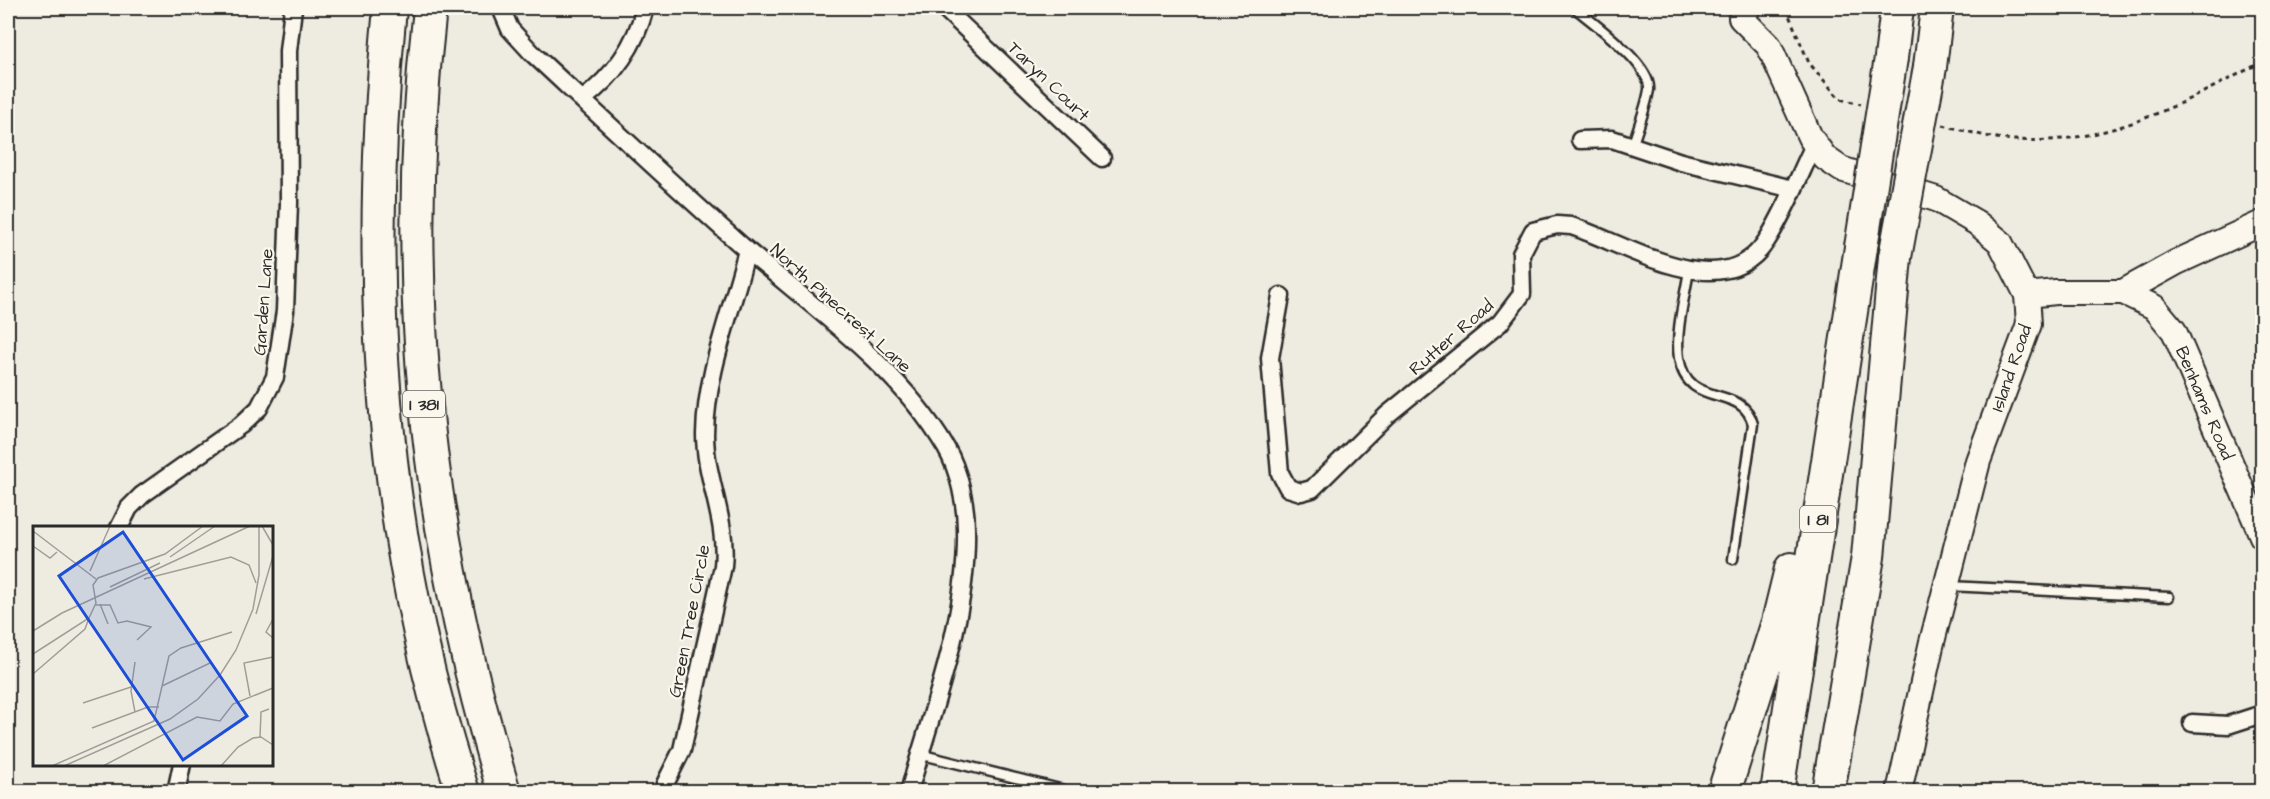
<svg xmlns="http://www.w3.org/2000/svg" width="2270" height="799" font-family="'Architects Daughter',sans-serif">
<rect width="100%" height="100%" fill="#eeebe0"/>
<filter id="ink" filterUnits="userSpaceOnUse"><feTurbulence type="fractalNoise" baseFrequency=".0167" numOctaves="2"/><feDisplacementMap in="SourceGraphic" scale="12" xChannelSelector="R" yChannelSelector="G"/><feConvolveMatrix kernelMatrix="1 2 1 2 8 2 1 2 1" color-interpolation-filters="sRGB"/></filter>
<g filter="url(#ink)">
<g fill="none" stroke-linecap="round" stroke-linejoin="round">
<!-- lane casing -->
<g stroke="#2b2b2b" stroke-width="13">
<path id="lane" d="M 1575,8 C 1593,23 1652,65 1649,90 C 1646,108 1638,127 1633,144
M 1689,270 C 1685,297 1675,331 1679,358 C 1688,411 1742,382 1753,424 L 1733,559
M 1949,586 L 2169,597
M 919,754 L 1072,792"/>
</g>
<!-- street casing -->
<g stroke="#2b2b2b" stroke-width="21">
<path id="street" d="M 501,8 L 510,29 L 533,54 C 605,121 676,188 749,252 C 819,312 899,368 946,448 C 959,470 966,504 966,529 C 968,619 933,706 909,792
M 944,8 L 1102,158
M 582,100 C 614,76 635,47 645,8
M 1580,140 L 1612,139 L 1681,162 L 1793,189
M 1281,296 L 1270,358 L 1280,473 L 1288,488 L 1301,492 L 1312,489 L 1387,415 L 1500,323 L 1522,294 L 1521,254 L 1533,231 L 1557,225 L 1571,226 C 1627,244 1724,309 1767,240 C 1786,210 1799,176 1814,145
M 119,528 L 129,508 L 142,495 L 241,425 L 259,408 L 275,377 L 285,311 L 289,203 L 288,51 L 293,8
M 2192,723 L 2228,725 L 2262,714
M 665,784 L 682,750 L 723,566 C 728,520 705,479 705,434 C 706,371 732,311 747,250
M 176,792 L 182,764"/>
</g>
<!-- secondary casing -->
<g stroke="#2b2b2b" stroke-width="28">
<g id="secondary">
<path d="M 1748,8 L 1741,18 L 1769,46 L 1810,137 L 1825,158 L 1841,169 L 1936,199 L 1977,223 L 2000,242 L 2027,295 L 2029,324 L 1978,461 L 1931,646 L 1899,792"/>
<path id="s1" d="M 2123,292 L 2154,307 L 2174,331 L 2262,536"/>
<path d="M 2027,295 L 2056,292 L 2123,292 L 2177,262 L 2262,223"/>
</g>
</g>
<!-- highway casing -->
<g stroke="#2b2b2b" stroke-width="36">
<path id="highway" d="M 390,8 C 364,277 379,533 463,792
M 430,8 C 399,279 425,530 504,792
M 1891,58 L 1897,8
M 1930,67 L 1937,8
M 1724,792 L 1778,622 L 1791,569
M 1777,792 L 1861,247
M 1828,792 L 1868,557 L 1895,257"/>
</g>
<!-- path -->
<path stroke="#2b2b2b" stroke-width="3" stroke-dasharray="4.5 4.5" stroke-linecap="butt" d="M 1786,8 L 1809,63 L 1840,99 L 1861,104
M 1943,125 C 1967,131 1991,139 2015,140 C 2109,146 2182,103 2262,62"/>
<!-- lane -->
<use href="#lane" stroke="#fbf7ec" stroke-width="8"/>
<!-- street -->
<use href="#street" stroke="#fbf7ec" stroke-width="16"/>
<!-- secondary -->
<use href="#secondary" stroke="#fbf7ec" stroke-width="24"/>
<!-- highway -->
<use href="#highway" stroke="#fbf7ec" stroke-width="32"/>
<!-- highway-bridge casing -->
<g stroke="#2b2b2b" stroke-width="36" stroke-linecap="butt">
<path id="highway-bridge" d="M 1861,247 L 1891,58
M 1895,257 L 1930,67"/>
</g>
<!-- highway-bridge -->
<use href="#highway-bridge" stroke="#fbf7ec" stroke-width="32"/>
</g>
</g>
<g text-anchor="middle" stroke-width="4.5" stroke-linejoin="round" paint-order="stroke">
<!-- shield labels -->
<g fill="#fbf7ec" stroke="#696865" stroke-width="1.5">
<rect x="403" y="391" width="42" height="26" rx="4.5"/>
<rect x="1800" y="506" width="36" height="26" rx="4.5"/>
</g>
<g font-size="16" font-weight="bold" fill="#2b2b2b">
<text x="424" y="410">I 381</text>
<text x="1818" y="525">I 81</text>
</g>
<!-- street labels -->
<g font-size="18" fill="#2b2b2b" stroke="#fbf7ec">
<text transform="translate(1049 81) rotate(44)" y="6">Taryn Court</text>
<text transform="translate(263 302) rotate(-86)" y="6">Garden Lane</text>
<text transform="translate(841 308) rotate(42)" y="6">North Pinecrest Lane</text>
<text transform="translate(1451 337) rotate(-41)" y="6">Rutter Road</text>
<text transform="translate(2011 368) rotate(-71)" y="6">Island Road</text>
<text dy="6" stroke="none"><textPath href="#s1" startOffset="144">Benhams Road</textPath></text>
<text transform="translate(689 621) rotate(-79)" y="6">Green Tree Circle</text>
</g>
</g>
<!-- overview -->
<g transform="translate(33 526)">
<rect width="240" height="240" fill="#eeebe0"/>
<path fill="none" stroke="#a09e98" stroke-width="1.5" d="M 229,0 L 240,19M 0,5 L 63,53M 0,20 L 17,32 L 24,26M 137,31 L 182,0M 57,45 L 77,0M 111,53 L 198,31 L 216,39 L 223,57M 77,61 L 127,37M 67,78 L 75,98M 62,79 L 77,79 L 85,97 L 94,95 L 118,101 L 104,114M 223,88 L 240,30M 240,93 L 233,106 L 240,112M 0,105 L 29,87 L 217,0M 0,128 L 56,92 L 63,77 L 60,59 L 65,52 L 132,28 L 170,0M 102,136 L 98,165 L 102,186M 0,148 L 52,103 L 56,92M 129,160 L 177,137M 217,170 L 211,137 L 240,131M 50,177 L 98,161M 59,202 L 115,181 L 126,181M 227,211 L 228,186 L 236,183M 19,240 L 121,195 L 136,130 L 148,122 L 199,106M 31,240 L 137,193 L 165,173 L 187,149 L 203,124 L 220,83 L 226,49 L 226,0M 70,240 L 164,191 L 187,195 L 200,178 L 240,162M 188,240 L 205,221 L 220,212 L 228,211 L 240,219"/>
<path fill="#1d4ed8" fill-opacity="0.15" stroke="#1d4ed8" stroke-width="3" d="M 90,6 L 214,190 L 150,234 L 26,50 Z"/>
<rect width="240" height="240" fill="none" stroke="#2b2b2b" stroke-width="3"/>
</g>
<!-- margin -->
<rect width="2270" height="799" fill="none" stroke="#fbf7ec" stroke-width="30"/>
<rect x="15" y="15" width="2240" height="769" fill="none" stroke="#2b2b2b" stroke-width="2" filter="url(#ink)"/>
</svg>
